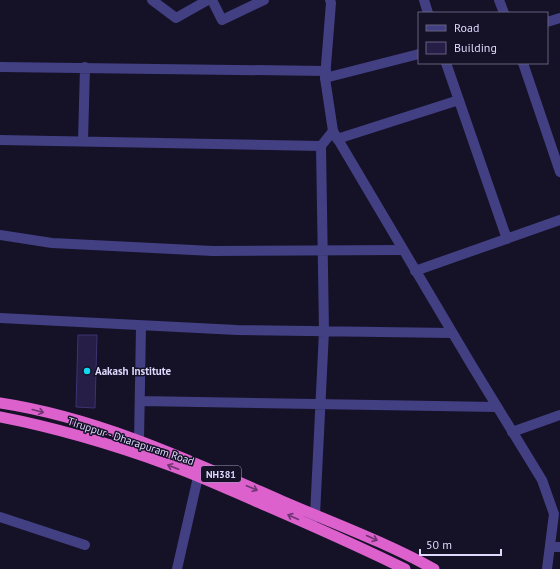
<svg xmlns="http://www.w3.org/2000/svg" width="560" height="569" font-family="'PT Sans',sans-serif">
<rect width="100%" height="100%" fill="#151127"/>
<!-- building -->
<path fill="#271e47" stroke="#3f3271" d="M 78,335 L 97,335 L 95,408 L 76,407 Z"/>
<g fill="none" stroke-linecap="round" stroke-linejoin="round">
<!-- minor -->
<path stroke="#423f83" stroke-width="10" d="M 152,0 L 176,18 L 208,0
M 212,0 L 222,20 L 264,0
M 424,0 L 428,13
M 499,0 L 504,13
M 547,22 L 560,18
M 446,63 L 507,239
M 523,63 L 560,172
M 0,67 L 326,71
M 325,78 L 419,54
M 337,139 L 459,100
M 0,140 L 321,146 L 333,131
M 83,141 L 85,67
M 0,235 L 52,243 L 213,251 L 403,250
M 415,271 L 560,220
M 0,318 L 237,330 L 452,333
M 140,401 L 497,407
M 512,432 L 560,415
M 139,441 L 141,326
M 0,517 L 85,545
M 312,521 L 315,515 L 324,331 L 321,146
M 550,547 L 560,547
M 177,569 L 198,477"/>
<!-- tertiary -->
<path stroke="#423f83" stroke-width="10" d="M 330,0 L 331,3 L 325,78 L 333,131 L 471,364 L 542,480 L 554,514 L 547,569"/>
<!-- trunk -->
<path stroke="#dc61cd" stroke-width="11" d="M 0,403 C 99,418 191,461 282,501 C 333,523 385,542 434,569
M 0,417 C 57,428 114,445 169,465 C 203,477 236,493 269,507 C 315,527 360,547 405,569"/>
</g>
<!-- one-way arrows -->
<defs><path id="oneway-shaft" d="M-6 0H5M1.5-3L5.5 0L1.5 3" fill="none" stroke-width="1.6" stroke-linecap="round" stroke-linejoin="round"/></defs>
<g stroke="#6f3572">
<use href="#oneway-shaft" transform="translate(38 411) rotate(15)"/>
<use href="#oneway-shaft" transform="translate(173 467) rotate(-159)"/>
<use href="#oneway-shaft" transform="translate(252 488) rotate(23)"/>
<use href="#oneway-shaft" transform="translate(293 517) rotate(-156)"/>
<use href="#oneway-shaft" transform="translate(372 538) rotate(24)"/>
</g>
<!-- markers -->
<circle fill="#11d9f2" stroke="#151127" stroke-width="1.5" cx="87" cy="371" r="4"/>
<g text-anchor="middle" stroke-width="3" stroke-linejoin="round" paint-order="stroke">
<!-- shield labels -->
<rect fill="#151127" stroke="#a29dbd" stroke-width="1" x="201" y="466" width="40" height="16" rx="3"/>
<g font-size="10" font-weight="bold" fill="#ded9fd">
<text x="221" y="478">NH381</text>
</g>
<!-- poi labels -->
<g font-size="11" font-weight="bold" fill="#ded9fd" stroke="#151127" text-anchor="start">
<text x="95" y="375">Aakash Institute</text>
</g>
<!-- street labels -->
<g font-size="11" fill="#ded9fd" stroke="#151127">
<text transform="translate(131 441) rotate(18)" y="4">Tiruppur - Dharapuram Road</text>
</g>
</g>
<!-- legend -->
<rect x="418" y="12" width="130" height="52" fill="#151127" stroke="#65617d"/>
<rect x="426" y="25" width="20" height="6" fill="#423f83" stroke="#65617d"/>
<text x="454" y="32" font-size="12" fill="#ded9fd">Road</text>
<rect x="426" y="42" width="20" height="12" fill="#271e47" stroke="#65617d"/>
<text x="454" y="52" font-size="12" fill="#ded9fd">Building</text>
<!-- scale -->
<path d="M420 549v6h81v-6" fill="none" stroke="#ded9fd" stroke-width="2"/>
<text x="426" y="549" font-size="12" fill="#ded9fd" stroke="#151127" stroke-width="3" paint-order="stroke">50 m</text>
</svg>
